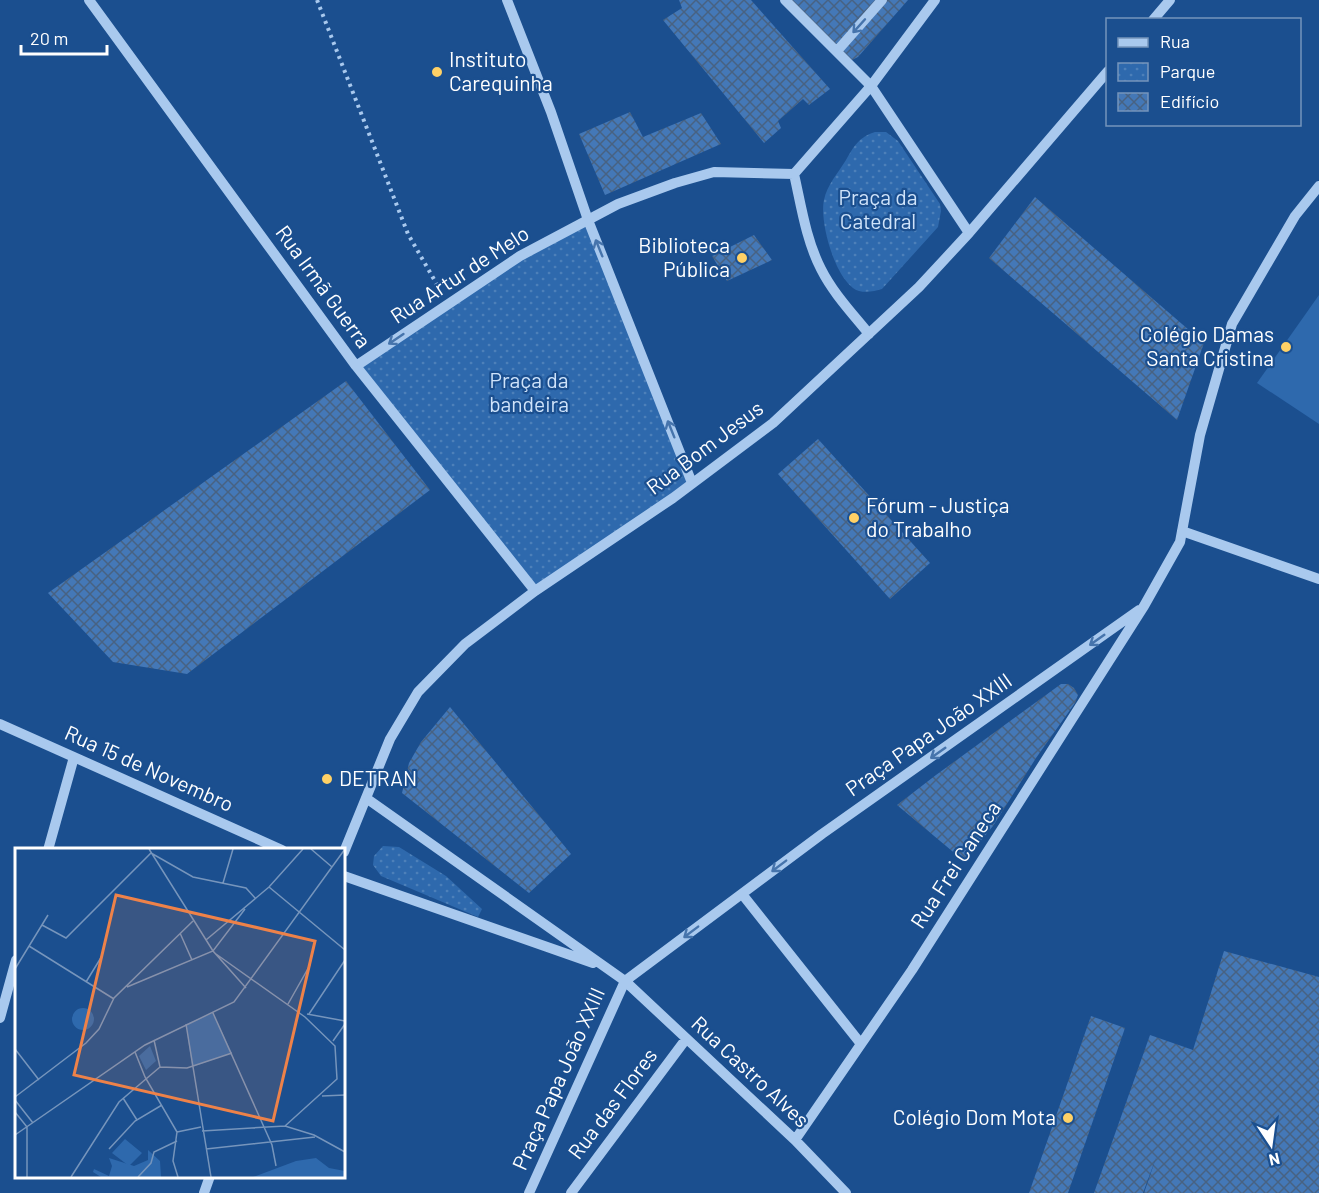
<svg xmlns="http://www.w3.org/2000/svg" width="1319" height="1193" font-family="Barlow,sans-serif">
<defs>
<pattern id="park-dots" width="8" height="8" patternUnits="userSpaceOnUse" patternTransform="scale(1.5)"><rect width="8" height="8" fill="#2e69ad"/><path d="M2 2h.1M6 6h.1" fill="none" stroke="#4d80b9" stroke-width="1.8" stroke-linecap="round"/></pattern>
<pattern id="building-cross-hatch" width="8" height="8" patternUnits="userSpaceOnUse" patternTransform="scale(1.5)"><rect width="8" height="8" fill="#4478b7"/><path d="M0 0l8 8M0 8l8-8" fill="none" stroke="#486282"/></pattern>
</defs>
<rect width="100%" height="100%" fill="#1b4f8f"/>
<!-- park -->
<path fill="url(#park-dots)" d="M 875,132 L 886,132 L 898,141 L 940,204 L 941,211 L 938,227 L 882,289 C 875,291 867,293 859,291 C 836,284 819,222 824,200 C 827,185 838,173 846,160 C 854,146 859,137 875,132 Z
M 588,220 L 692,483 L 535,591 L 356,366 L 520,256 Z
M 383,846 L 399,847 L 446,876 L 482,909 L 478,917 L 381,876 L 373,865 L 374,856 Z"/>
<!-- pitch -->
<path fill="#2e69ad" d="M 1319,295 L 1319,424 L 1257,383 Z"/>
<!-- building -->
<path fill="url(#building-cross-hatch)" d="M 679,0 L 751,0 L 830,89 L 809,105 L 803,99 L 778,121 L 781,128 L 764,143 L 663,20 L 682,8 Z
M 790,0 L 908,0 L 858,57 L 852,60 Z
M 630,112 L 643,137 L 701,113 L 721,144 L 605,195 L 579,134 Z
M 1035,197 L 1204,343 L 1177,420 L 989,258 Z
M 754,235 L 772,260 L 727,281 L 712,256 Z
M 346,381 L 430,490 L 187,674 L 113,662 L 48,593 Z
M 818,439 L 930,563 L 890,599 L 778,474 Z
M 1061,684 L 1068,684 L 1074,688 L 1078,695 L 1075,703 L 1036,758 L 993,826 L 964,861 L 897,805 L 936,775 Z
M 450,707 L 571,854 L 529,893 L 402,793 L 409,763 L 421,742 Z
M 1224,951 L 1319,977 L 1319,1193 L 1144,1193 L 1157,1155 L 1143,1193 L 1094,1193 L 1150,1035 L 1193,1050 Z
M 1091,1016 L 1125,1028 L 1068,1193 L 1029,1193 Z"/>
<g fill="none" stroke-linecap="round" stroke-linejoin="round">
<!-- path -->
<path stroke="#a9c9ee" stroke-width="4" stroke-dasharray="3 4.5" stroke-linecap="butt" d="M 317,0 L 408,234 L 439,288"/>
<!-- minor -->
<path stroke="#a9c9ee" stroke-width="10" d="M 89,0 L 356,366 L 535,591
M 507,0 L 551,112 L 588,220 L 692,483
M 785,0 L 871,86 L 969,233
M 1153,20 L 1170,0
M 837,51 L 882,0
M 794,174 L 871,86 L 935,0
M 794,174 C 801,205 806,240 821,269 C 833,293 852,313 869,334
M 356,366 L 520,256 L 618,204 L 675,183 L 714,172 L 794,174
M 1182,531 L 1319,579
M 0,724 L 282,850
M 366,798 L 625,981 L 795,1140 L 846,1193
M 48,850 L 74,757
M 344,852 L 390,739 L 418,692 L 465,644 L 535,591 L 673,498 L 773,423 L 919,287 L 969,233 L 1108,71
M 344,876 L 593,963
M 742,894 L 861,1044
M 0,1018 L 16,960
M 795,1140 L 912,970 L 1144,606 L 1180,542 L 1200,435 L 1232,324 L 1295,216 L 1319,186
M 204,1193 L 210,1176
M 529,1193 L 625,981 L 822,834 L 1139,610
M 571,1193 L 686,1039"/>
</g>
<!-- one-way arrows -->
<defs><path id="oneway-shaft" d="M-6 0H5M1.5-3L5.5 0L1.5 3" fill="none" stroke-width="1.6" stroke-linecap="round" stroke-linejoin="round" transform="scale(1.5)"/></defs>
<g stroke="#4674ac">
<use href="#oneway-shaft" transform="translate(859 26) rotate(132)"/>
<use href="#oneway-shaft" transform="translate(599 248) rotate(-112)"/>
<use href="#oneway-shaft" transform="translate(396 339) rotate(146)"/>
<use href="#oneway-shaft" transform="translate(671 429) rotate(-112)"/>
<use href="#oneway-shaft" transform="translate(1097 640) rotate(145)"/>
<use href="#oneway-shaft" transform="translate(938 753) rotate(145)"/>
<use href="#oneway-shaft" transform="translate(779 866) rotate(143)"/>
<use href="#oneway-shaft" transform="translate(691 932) rotate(143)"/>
</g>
<!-- markers -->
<g fill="#ffd166" stroke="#1b4f8f" stroke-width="2">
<circle cx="437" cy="72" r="6"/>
<circle cx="742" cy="258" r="6"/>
<circle cx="1286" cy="347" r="6"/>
<circle cx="854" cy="518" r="6"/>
<circle cx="327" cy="779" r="6"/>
<circle cx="1068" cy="1118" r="6"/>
</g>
<g text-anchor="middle" stroke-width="4.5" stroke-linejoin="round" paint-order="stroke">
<!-- poi labels -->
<g font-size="21" fill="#fff" stroke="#1b4f8f" text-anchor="start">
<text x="449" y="67">Instituto<tspan x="449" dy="24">Carequinha</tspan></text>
<text x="730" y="253" text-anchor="end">Biblioteca<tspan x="730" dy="24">Pública</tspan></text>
<text x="1274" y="342" text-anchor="end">Colégio Damas<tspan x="1274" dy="24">Santa Cristina</tspan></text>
<text x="866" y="513">Fórum - Justiça<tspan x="866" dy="24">do Trabalho</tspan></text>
<text x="339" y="786">DETRAN</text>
<text x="1056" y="1125" text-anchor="end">Colégio Dom Mota</text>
</g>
<!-- park labels -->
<g font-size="21" fill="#cfe3fa" stroke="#1b4f8f">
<text x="878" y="205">Praça da<tspan x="878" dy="24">Catedral</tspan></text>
<text x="529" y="388">Praça da<tspan x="529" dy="24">bandeira</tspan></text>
</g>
<!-- street labels -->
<g font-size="21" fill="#fff" stroke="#1b4f8f">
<text transform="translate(460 275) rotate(-33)" y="7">Rua Artur de Melo</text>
<text transform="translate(323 287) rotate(54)" y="7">Rua Irmã Guerra</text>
<text transform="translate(705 448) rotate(-37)" y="7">Rua Bom Jesus</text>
<text transform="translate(929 735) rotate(-35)" y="7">Praça Papa João XXIII</text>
<text transform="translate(149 769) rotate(24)" y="7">Rua 15 de Novembro</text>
<text transform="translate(956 865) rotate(-57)" y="7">Rua Frei Caneca</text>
<text transform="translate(750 1072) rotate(43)" y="7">Rua Castro Alves</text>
<text transform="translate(559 1079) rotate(-66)" y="7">Praça Papa João XXIII</text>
<text transform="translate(613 1104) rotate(-53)" y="7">Rua das Flores</text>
</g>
</g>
<!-- overview -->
<g transform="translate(15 848)">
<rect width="330" height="330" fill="#1b4f8f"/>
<path d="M 133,302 L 145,313 L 146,329 L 86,329 L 78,324 L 79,321 L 94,328 L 97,318 L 94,310 L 119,318 L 133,312 ZM 301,310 L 314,320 L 330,323 L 330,329 L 238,329 L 281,313 Z" fill="#2e69ad"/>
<path d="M 198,165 L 217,205 L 177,219 L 171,176 ZM 135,198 L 141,213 L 131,222 L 124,208 Z" fill="#2e69ad"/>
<path d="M57 171a11 11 0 1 1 22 0a11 11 0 1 1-22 0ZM 110,291 L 127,305 L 114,318 L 97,305 Z" fill="#2e69ad"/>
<path fill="none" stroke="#7695bc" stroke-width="1.5" d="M 134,1 L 198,103 L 231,140M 296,1 L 317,19M 208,35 L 218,1M 254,39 L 330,102M 27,77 L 51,90 L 136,5 L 178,29 L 231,40 L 241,51M 165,85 L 177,112M 191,92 L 254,39 L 288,1M 14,98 L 99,151M 201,106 L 290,169 L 320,198 L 322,231 L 270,278M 0,121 L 33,67M 71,134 L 87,108M 112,139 L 198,103 L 230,61M 273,156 L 295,117M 198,165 L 257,297 L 261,318M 292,166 L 330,173M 294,166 L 330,112M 171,176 L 196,329M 139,192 L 145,219M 318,193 L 330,176M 0,201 L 24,232M 120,204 L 130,229 L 162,284 L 158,313 L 163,329M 145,219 L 172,220 L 217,205M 307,248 L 330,247M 0,249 L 71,195 L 84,181 L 99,150 L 178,73M 108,250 L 122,272M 0,252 L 18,275M 0,264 L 12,279M 12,279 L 12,329M 187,283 L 270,278 L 299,287 L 330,304M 162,284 L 186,279M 0,287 L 130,197 L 219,154 L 330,1M 94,301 L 120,273 L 147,257M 191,301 L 300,289M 56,329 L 104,254 L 145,219M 123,329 L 136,315 L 139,304 L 162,293"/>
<path fill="#ee8249" fill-opacity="0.15" stroke="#ee8249" stroke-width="3" d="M 101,47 L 300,93 L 258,273 L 59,227 Z"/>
<rect width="330" height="330" fill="none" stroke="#fff" stroke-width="3"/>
</g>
<!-- legend -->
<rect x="1106" y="18" width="195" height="108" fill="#1b4f8f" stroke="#7695bc" stroke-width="1.5"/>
<rect x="1118" y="38" width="30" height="9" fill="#a9c9ee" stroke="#7695bc" stroke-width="1.5"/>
<text x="1160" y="48" font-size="18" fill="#ffffff">Rua</text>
<rect x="1118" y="63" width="30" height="18" fill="url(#park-dots)" stroke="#7695bc" stroke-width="1.5"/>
<text x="1160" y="78" font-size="18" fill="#ffffff">Parque</text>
<rect x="1118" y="93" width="30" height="18" fill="url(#building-cross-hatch)" stroke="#7695bc" stroke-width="1.5"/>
<text x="1160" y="108" font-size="18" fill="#ffffff">Edifício</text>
<!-- north arrow -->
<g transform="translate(1271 1145) rotate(167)" stroke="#1b4f8f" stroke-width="4.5" paint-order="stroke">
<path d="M0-4.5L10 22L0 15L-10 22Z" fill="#ffffff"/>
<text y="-9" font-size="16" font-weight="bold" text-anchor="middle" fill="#ffffff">N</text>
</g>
<!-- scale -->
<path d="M21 45v9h86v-9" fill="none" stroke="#ffffff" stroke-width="3"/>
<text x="30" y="45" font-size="18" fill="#ffffff" stroke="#1b4f8f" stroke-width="4.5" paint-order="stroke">20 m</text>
</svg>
